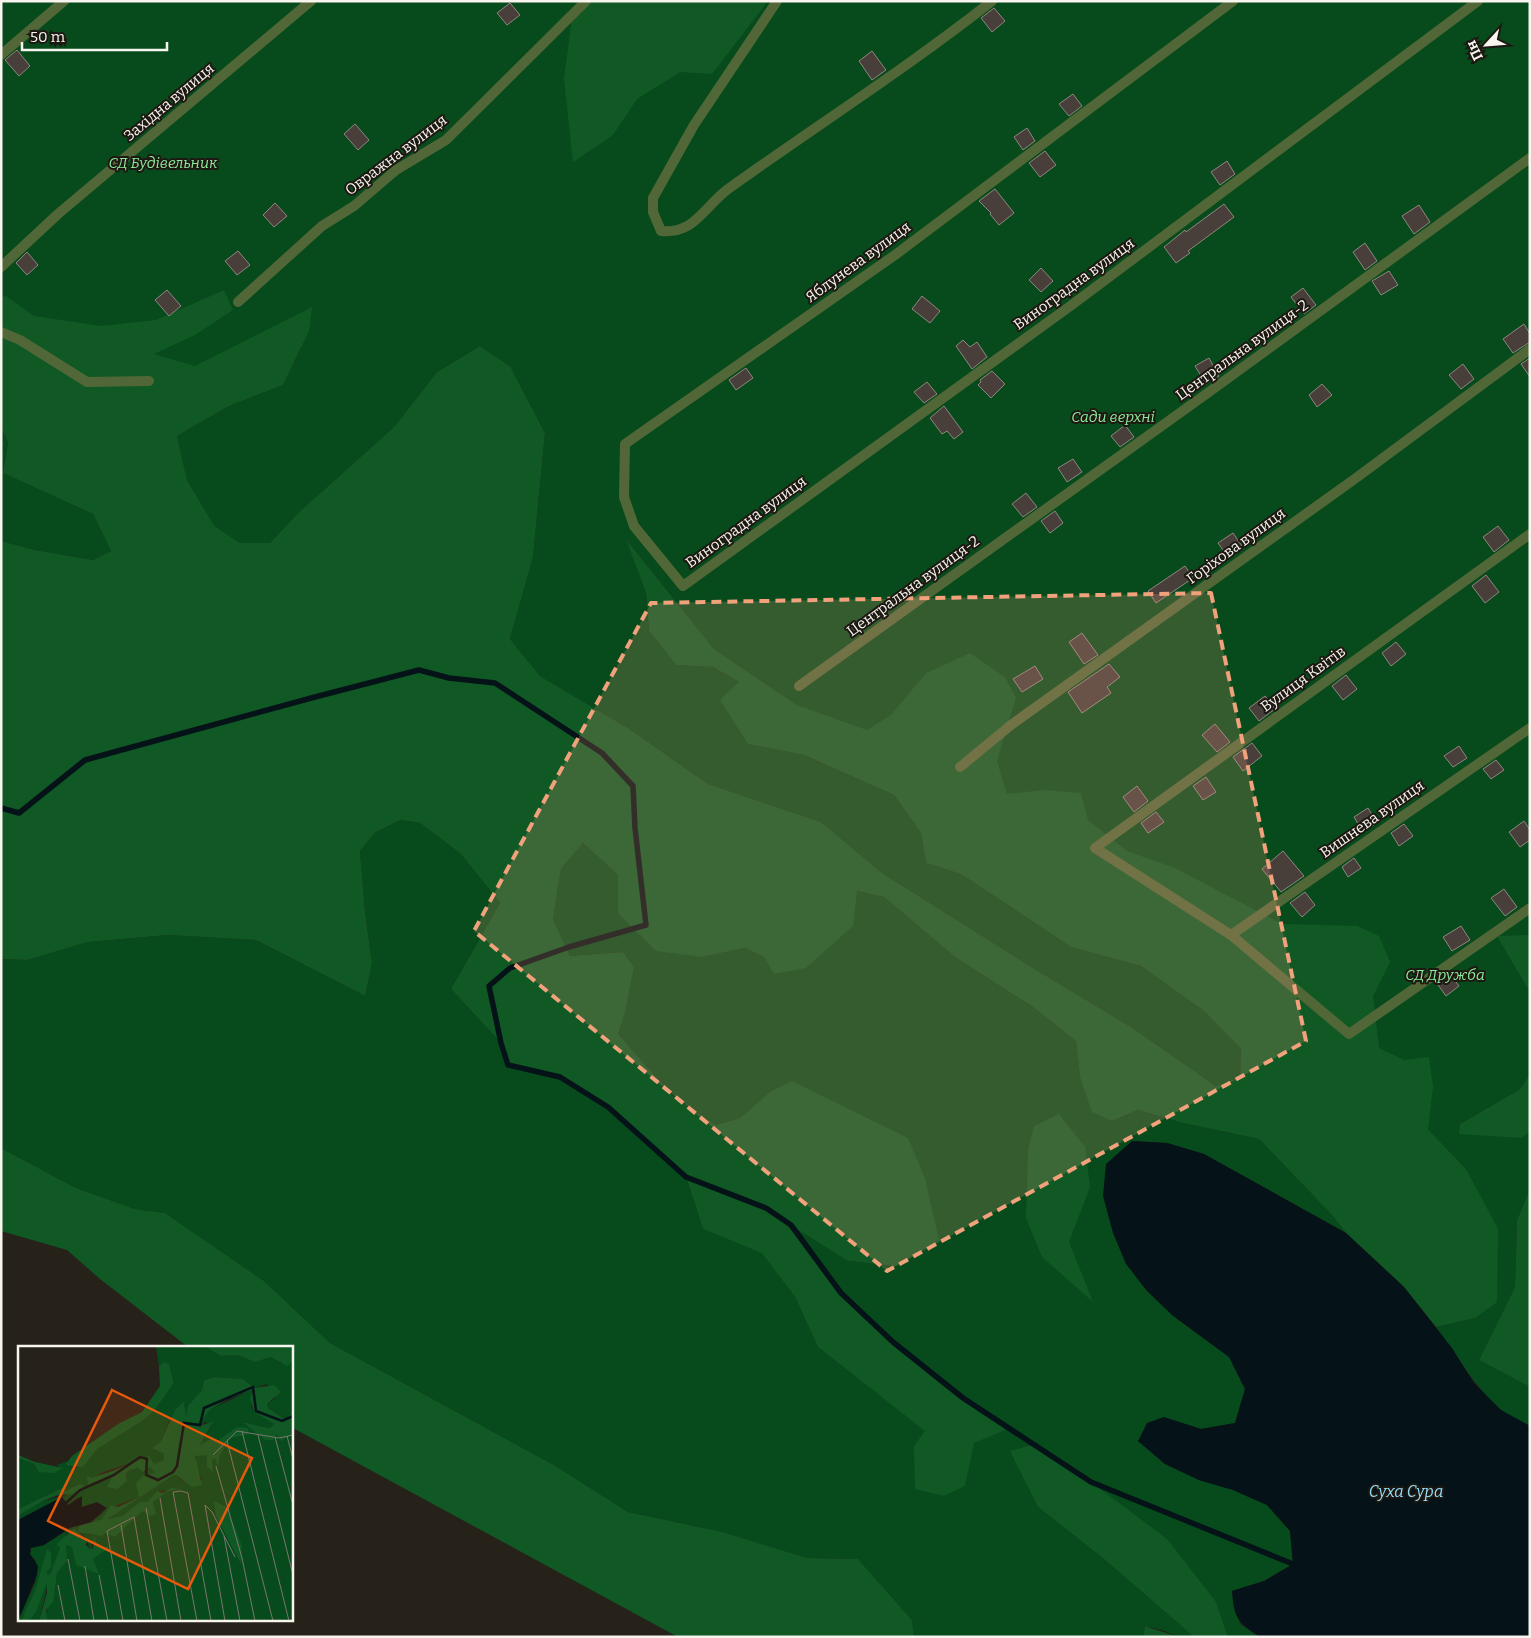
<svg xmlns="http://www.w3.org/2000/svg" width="1531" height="1638" font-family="Bitter,serif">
<rect width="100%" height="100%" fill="#26221a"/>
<!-- green -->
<path fill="#074b1c" d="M 1,1 L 1530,1 L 1530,1074 L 1520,1089 L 1460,1124 L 1522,1138 L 1530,1132 L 1530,1189 L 1517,1220 L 1515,1287 L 1479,1360 L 1530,1387 L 1530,1426 C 1520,1420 1508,1416 1499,1408 C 1473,1385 1457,1355 1436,1327 L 1475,1318 L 1466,1169 L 1428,1129 L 1293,1041 L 714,649 L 627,540 L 646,593 L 649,631 L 676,665 L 713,667 L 739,682 L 748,744 L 804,755 L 894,795 L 921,833 L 926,863 L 961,874 L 1071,947 L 1141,966 L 1204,1011 L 1241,1049 L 1240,1077 L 1216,1086 L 1131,1027 L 1033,968 L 882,873 L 821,822 L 708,784 L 628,728 L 540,676 L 510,639 L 533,557 L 545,433 L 510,366 L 480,346 L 437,372 L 394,427 L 298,513 L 270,543 L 240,543 L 213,526 L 187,480 L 177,436 L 229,406 L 283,385 L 301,348 L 136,426 L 1,391 Z
M 1,427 L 8,443 L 3,473 L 93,514 L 111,551 L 93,560 L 35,550 L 1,541 Z
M 400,820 L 420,823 L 461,854 L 500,903 L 451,989 L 501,1043 L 508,1065 L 560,1077 L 608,1107 L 686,1177 L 703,1229 L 762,1252 L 795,1297 L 818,1347 L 926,1431 L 965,1486 L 973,1443 L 1009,1428 L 963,1398 L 893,1342 L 841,1293 L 791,1225 L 848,1261 L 895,1266 L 770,1092 L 740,1118 L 716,1125 L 676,1099 L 618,1034 L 625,1013 L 634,967 L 623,952 L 570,956 L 553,919 L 561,869 L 583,843 L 618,875 L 618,913 L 702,957 L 745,948 L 764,957 L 857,891 L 884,897 L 955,957 L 1033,1007 L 1076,1041 L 1080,1077 L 1112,1121 L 1138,1110 L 1183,1123 L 1259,1139 L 1332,1215 L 1346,1233 L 1204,1154 L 1167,1143 L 1132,1141 L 1172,1315 L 1229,1357 L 1245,1389 L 1235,1423 L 1201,1429 L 1164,1418 L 1138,1441 L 1165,1464 L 1199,1480 L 1233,1490 L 1267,1505 L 1290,1531 L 1293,1564 L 1264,1581 L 1232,1591 L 1240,1624 L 1260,1637 L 1228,1637 L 1216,1602 L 1035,1444 L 1011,1451 L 1038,1507 L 1104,1559 L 1194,1637 L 1178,1637 L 1162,1630 L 1145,1626 L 1143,1637 L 914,1637 L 912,1620 L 858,1559 L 807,1558 L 723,1532 L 628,1512 L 554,1465 L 330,1343 L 264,1281 L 165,1213 L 135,1209 L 76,1188 L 1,1148 L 1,959 L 27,960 L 88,942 L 168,935 L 256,940 L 365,996 L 372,963 L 365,912 L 360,851 L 376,832 Z"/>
<!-- forest -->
<path fill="#105925" d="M 580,1 L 768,1 L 712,74 L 680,72 L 637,99 L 613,135 L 573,162 L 564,79 L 573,10 Z
M 224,290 L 233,310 L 195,335 L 154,354 L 195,366 L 312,307 L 309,331 L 283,385 L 229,406 L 177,436 L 187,480 L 214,526 L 240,543 L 270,543 L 298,513 L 394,427 L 437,372 L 480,346 L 510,366 L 545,433 L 533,557 L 510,639 L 540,676 L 628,728 L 708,784 L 821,822 L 882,873 L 1033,968 L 1131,1027 L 1216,1086 L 1240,1077 L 1241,1049 L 1204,1011 L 1141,966 L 1071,947 L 961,874 L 926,863 L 921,833 L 894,795 L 804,755 L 748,744 L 720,700 L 739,682 L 713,667 L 676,665 L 649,631 L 646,593 L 626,539 L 714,649 L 797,705 L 867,730 L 891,715 L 926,673 L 970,653 L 1005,677 L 1016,698 L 997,761 L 1007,794 L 1044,790 L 1081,793 L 1088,820 L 1127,851 L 1175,868 L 1282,924 L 1357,926 L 1379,936 L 1390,962 L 1373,996 L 1379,1048 L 1404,1060 L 1429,1057 L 1433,1087 L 1428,1129 L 1466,1169 L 1498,1229 L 1497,1302 L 1475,1318 L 1436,1327 L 1404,1287 L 1346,1233 L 1332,1215 L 1259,1139 L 1183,1123 L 1138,1110 L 1112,1121 L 1092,1112 L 1080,1077 L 1076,1041 L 1033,1007 L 955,957 L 884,897 L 857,891 L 853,926 L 806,968 L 774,974 L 764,957 L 745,948 L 702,957 L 656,951 L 618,913 L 618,875 L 583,843 L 561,869 L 553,919 L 570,956 L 623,952 L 634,967 L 625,1013 L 618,1034 L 676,1099 L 716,1125 L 740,1118 L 770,1092 L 792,1081 L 908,1138 L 925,1178 L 939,1240 L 895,1266 L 848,1261 L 792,1226 L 841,1293 L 893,1342 L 963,1398 L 1010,1428 L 974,1443 L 965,1486 L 944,1496 L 915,1489 L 914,1446 L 925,1431 L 818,1347 L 795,1297 L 762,1253 L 703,1229 L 686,1177 L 608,1107 L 560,1077 L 508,1065 L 501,1043 L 451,989 L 500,903 L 461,854 L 420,823 L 400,820 L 376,832 L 360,851 L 365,912 L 372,963 L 365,996 L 256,940 L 168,935 L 88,942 L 27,960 L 1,959 L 1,541 L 35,550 L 93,560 L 111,551 L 93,514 L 3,473 L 8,443 L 1,427 L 1,297 L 6,296 L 34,316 L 101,326 L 156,320 Z
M 1530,935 L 1530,992 L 1497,936 Z
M 1530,1074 L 1530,1132 L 1522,1138 L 1459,1134 L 1460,1124 L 1520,1089 Z
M 1059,1114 L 1085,1147 L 1090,1187 L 1069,1242 L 1093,1302 L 1042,1257 L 1026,1218 L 1028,1150 L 1034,1126 Z
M 1,1148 L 76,1188 L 135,1209 L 165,1213 L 264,1281 L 330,1343 L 554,1465 L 628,1512 L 723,1532 L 807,1558 L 858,1559 L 912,1620 L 914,1637 L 678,1637 L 293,1428 L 291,1426 L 291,1347 L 188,1347 L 100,1279 L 67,1250 L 1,1231 Z
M 1530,1189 L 1530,1387 L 1479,1360 L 1515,1287 L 1517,1220 Z
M 1035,1444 L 1091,1482 L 1167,1539 L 1216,1602 L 1228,1637 L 1194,1637 L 1104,1559 L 1038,1507 L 1010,1451 Z
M 1145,1626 L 1178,1637 L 1143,1637 Z"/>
<!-- water -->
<path fill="#051217" d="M 1132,1141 L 1167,1143 L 1204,1154 L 1346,1233 L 1404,1287 L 1452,1348 L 1474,1383 L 1501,1410 L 1530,1426 L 1530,1637 L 1260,1637 C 1237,1622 1234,1618 1232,1591 L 1264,1581 L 1293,1564 L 1290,1531 L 1267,1505 L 1233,1490 L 1199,1480 L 1165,1464 L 1138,1441 L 1147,1423 L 1164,1417 L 1201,1429 L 1235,1423 L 1245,1389 L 1229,1357 L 1172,1315 L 1147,1291 L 1126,1264 L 1113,1233 L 1103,1196 L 1106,1164 Z"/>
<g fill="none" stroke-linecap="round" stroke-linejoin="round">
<!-- stream -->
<path stroke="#051217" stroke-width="5.5" d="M 1,808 L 19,813 L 85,760 L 315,697 L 419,670 L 449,678 L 495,683 L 602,753 L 633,786 L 635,828 L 646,925 L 569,947 L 510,968 L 489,986 L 501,1043 L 508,1065 L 560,1077 L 608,1107 L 686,1177 L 766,1208 L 791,1225 L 841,1293 L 893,1342 L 963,1398 L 1091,1482 L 1293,1564"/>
</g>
<!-- building -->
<path fill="#483f3a" stroke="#908680" d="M 510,3 L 520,15 L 507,25 L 497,13 Z
M 994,8 L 1005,21 L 992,32 L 981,18 Z
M 17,50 L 30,66 L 19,76 L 5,60 Z
M 872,51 L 886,70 L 872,80 L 859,61 Z
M 1073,94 L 1082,106 L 1069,116 L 1059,104 Z
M 355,124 L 369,140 L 358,150 L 344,134 Z
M 1027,128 L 1035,141 L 1023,150 L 1014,137 Z
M 1045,151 L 1056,165 L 1040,177 L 1029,163 Z
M 1227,161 L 1235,174 L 1220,185 L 1211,172 Z
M 995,189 L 1014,213 L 999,225 L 990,214 L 991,213 L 979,201 Z
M 275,203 L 287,216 L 274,227 L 263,215 Z
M 1224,204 L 1234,217 L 1188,251 L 1190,253 L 1176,263 L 1164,247 L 1185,230 L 1186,232 Z
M 1419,205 L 1430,222 L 1414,234 L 1402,216 Z
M 1365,243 L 1377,261 L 1365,270 L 1353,252 Z
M 238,251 L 250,265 L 237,275 L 225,261 Z
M 27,252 L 38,265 L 27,275 L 16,263 Z
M 1041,268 L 1053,281 L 1041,292 L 1029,280 Z
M 1389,271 L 1398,285 L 1381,295 L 1372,281 Z
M 1303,288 L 1316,305 L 1304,314 L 1291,297 Z
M 167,290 L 181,306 L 169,316 L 155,300 Z
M 922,296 L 940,311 L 930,323 L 912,309 Z
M 1524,324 L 1530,334 L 1530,342 L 1513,353 L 1503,339 Z
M 963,340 L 970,347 L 977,342 L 987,357 L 972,369 L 956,346 Z
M 1209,358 L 1219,376 L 1206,384 L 1195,366 Z
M 1530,358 L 1530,377 L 1521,364 Z
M 1463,364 L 1474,379 L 1461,389 L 1449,375 Z
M 746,368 L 753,378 L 736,390 L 729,380 Z
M 992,371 L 1005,384 L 991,398 L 978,385 L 981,382 L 980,380 Z
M 927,382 L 937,394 L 924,403 L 914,392 Z
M 1322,384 L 1332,395 L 1317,407 L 1309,395 Z
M 944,406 L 963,432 L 954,439 L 947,431 L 942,434 L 930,418 Z
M 1125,425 L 1134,437 L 1120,447 L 1111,436 Z
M 1073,459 L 1082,472 L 1067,482 L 1058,468 Z
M 1026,493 L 1037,507 L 1023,517 L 1012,504 Z
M 1055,511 L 1063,523 L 1050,533 L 1041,521 Z
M 1498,526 L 1509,540 L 1494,552 L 1483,537 Z
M 1233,533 L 1242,546 L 1227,556 L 1218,543 Z
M 1185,566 L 1193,578 L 1156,603 L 1148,591 Z
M 1486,575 L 1499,592 L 1485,603 L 1472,586 Z
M 1082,633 L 1098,655 L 1084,664 L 1069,642 Z
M 1396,642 L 1406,654 L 1391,666 L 1382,653 Z
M 1109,664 L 1120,677 L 1107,687 L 1111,693 L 1082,713 L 1068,692 Z
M 1035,666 L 1043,679 L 1022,692 L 1013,679 Z
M 1346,675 L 1357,689 L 1343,700 L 1332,686 Z
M 1265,696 L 1275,709 L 1259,721 L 1249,708 Z
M 1215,724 L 1230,742 L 1217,752 L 1202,735 Z
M 1252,743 L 1262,756 L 1243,771 L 1233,757 Z
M 1459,746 L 1467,758 L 1453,767 L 1444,756 Z
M 1496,760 L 1504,770 L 1491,779 L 1483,769 Z
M 1206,777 L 1216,792 L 1203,800 L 1193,786 Z
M 1137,786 L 1148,801 L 1134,812 L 1123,797 Z
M 1368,808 L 1377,823 L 1363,832 L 1354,817 Z
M 1156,812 L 1164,822 L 1148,833 L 1141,823 Z
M 1524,821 L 1530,830 L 1530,840 L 1520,847 L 1509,832 Z
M 1404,824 L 1413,836 L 1399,846 L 1391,833 Z
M 1283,851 L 1304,876 L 1281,892 L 1262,869 Z
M 1354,858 L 1361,868 L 1348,877 L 1342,867 Z
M 1504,889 L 1517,907 L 1505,916 L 1491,898 Z
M 1305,892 L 1315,905 L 1302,917 L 1290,903 Z
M 1461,926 L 1470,940 L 1452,951 L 1443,937 Z
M 1449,973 L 1459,986 L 1446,996 L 1436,982 Z"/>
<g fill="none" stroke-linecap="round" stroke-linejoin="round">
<!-- lane -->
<path stroke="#526737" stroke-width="10" d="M 777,1 L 694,125 L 653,198 L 653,212 L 661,231 C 695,234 704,207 728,189 C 816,126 907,68 992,1
M 1233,1 L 895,255 L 625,444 L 624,497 L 634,526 L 683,586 L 1073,304 L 1478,1
M 1,55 L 64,1
M 1,267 L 58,214 L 311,1
M 238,302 L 322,226 L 354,206 L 396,170 L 446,140 L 586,1
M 1,332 L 20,340 L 87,382 L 149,381
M 1530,534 L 1095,848 L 1231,935 L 1349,1034 L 1530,908
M 799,686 L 1209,392 L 1530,158
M 960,767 L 1011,725 L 1356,478 L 1530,349
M 1231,935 L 1530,728"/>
</g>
<!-- marked area -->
<path fill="#f1a17b" fill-opacity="0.2" stroke="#f1a17b" stroke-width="4" stroke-dasharray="10 6" stroke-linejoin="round" d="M 1211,593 L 1306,1041 L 887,1271 L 474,931 L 651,603 Z"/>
<g text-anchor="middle" stroke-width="4" stroke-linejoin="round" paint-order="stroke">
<!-- street labels -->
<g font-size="15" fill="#f8f5ef" stroke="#1d1811">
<text transform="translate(169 102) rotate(-40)" y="5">Західна вулиця</text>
<text transform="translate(396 155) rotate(-37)" y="5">Овражна вулиця</text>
<text transform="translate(858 262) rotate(-36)" y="5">Яблунева вулиця</text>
<text transform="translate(1074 284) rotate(-36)" y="5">Виноградна вулиця</text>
<text transform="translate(1242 350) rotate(-36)" y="5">Центральна вулиця-2</text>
<text transform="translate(746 522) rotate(-36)" y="5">Виноградна вулиця</text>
<text transform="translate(1236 546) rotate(-36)" y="5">Горіхова вулиця</text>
<text transform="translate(913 586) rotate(-36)" y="5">Центральна вулиця-2</text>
<text transform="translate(1303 679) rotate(-36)" y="5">Вулиця Квітів</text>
<text transform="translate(1372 819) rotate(-35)" y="5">Вишнева вулиця</text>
</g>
<!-- park labels -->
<g font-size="15" font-style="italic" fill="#8de99b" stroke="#1d1811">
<text x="163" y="168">СД Будівельник</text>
<text x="1113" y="422">Сади верхні</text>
<text x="1445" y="980">СД Дружба</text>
</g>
<!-- water labels -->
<g font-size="16" font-style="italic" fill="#93dbf9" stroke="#1d1811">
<text x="1406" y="1497">Суха Сура</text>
</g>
</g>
<!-- overview -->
<g transform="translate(18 1346)">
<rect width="275" height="275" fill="#26221a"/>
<path d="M 138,0 L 186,0 L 203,10 L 219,9 L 237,16 L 253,11 L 263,17 L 275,15 L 275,66 L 268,73 L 250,62 L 249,58 L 258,52 L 249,38 L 237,42 L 225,33 L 197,31 L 186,34 L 184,44 L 173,57 L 168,71 L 166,65 L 168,58 L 151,75 L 143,95 L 134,102 L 146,108 L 146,114 L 136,118 L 119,115 L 85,126 L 70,135 L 70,139 L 96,129 L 109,133 L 108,127 L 112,124 L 120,122 L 127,126 L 132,121 L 138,127 L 123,133 L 121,151 L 97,160 L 84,173 L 73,176 L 85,167 L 73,158 L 64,161 L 60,151 L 50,159 L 44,151 L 0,174 L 0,170 L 25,155 L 47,150 L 62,138 L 43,147 L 46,141 L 0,163 L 0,112 L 16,118 L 18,122 L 44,123 L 39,119 L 50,115 L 50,120 L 58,123 L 79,103 L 123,76 L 137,64 L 156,37 L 151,18 L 141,20 ZM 234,44 L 233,61 L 236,66 L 256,78 L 251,82 L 224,76 L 230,81 L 275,85 L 275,275 L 26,275 L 47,198 L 54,198 L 61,217 L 80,202 L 73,195 L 75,204 L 72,203 L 67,191 L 56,182 L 48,188 L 32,229 L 21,275 L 0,275 L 18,235 L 18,215 L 12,208 L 13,202 L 26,199 L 55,181 L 61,180 L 60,183 L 73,189 L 78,187 L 149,146 L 160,144 L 139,145 L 129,156 L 98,173 L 90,173 L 154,130 L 158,129 L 164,135 L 184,134 L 176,113 L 180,109 L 189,109 L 189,121 L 192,106 L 202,93 L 182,99 L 194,79 L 188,76 L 180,80 L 193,63 Z" fill="#074b1c"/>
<path d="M 186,0 L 275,0 L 275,15 L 269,20 L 253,11 L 237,16 L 219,9 L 203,10 ZM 146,16 L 151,18 L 156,37 L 137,64 L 123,76 L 79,103 L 65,121 L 50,120 L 48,118 L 54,110 L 100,78 L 124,66 L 142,40 L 141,20 ZM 197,31 L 225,33 L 237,42 L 256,39 L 263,46 L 249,58 L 250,62 L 267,73 L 275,66 L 275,88 L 263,95 L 259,89 L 255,94 L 247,94 L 224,76 L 251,82 L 256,78 L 236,66 L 232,52 L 235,44 L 210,53 L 193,63 L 180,80 L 195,76 L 182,99 L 193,93 L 199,95 L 219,81 L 230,82 L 231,88 L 213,92 L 202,108 L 200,120 L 197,112 L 194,114 L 195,126 L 189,121 L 189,109 L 177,110 L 184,139 L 174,141 L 158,129 L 154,130 L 90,173 L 104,170 L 122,156 L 129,156 L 139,145 L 145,147 L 153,142 L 162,143 L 149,146 L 135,156 L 138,168 L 132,170 L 124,165 L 97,191 L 87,187 L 84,190 L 60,186 L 61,180 L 84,173 L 93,159 L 100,161 L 121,151 L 118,138 L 125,129 L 137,127 L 132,121 L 125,126 L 120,122 L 112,124 L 108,127 L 109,135 L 99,143 L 89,141 L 95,129 L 70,139 L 69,129 L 73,132 L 95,125 L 131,110 L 136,118 L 146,114 L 146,108 L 134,102 L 143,95 L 157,64 L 166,55 L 168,71 L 170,60 L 184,44 L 186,34 ZM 0,109 L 17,116 L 45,122 L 36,127 L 21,126 L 16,118 L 0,112 ZM 62,138 L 68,141 L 54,148 L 40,149 L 25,155 L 0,170 L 0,163 L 46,141 L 45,146 ZM 196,155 L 209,161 L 224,200 L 223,218 L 198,170 ZM 56,182 L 69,194 L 68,199 L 72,203 L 75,203 L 76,190 L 80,201 L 92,201 L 75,213 L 81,228 L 58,219 L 54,201 L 48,199 L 49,215 L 39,227 L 35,256 L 28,264 L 29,275 L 21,275 L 29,247 L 29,236 L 18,266 L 11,275 L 3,275 L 17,245 L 29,203 L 33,207 L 33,221 L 28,227 L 32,229 L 42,202 L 39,198 Z" fill="#105925"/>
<path d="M 64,150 L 64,161 L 79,156 L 89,162 L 73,176 L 51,182 L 26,199 L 13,202 L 12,208 L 20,220 L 19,229 L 0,275 L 0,174 L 44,151 L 50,159 Z" fill="#051217"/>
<path fill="none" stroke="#051217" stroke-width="2.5" d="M 47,158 L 62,144 L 96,129 L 122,111 L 129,113 L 128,129 L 140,134 L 155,126 L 159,120 L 166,77 L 182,79 L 186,62 L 235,41 L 238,65 L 264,75 L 275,70"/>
<path fill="none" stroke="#7a766f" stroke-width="1" d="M 224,85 L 271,275M 240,89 L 275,229M 269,90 L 275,113M 257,91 L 275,159M 209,95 L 255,275M 195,109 L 219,85 L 261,92 L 275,89M 198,120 L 224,212 L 237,275M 142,152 L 163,275M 128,162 L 149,275M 103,179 L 119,275M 206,190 L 222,275M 50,213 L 62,275M 67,220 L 76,275M 81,229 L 90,275M 40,239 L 47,275M 105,275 L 89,185 L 116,171 L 134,275M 179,275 L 155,146 L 163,145 L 170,147 L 193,275M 207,275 L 187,159 L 194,166 L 217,211"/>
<path fill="#e8590c" fill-opacity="0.15" stroke="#e8590c" stroke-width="2.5" d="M 94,44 L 234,112 L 170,243 L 30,175 Z"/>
<rect width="275" height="275" fill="none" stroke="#f8f5ef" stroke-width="2.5"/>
</g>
<!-- border -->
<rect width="1531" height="1638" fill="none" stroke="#f8f5ef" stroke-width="5"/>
<!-- north arrow -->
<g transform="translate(1486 45) rotate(244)" stroke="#1d1811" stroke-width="4" paint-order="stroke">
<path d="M0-4L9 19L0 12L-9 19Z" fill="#f8f5ef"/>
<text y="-8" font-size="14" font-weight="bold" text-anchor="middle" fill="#f8f5ef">Пн</text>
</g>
<!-- scale -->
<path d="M22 42v8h145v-8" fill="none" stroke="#f8f5ef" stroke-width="2.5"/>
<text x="30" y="42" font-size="15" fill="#f8f5ef" stroke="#1d1811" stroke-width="4" paint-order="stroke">50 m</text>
</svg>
